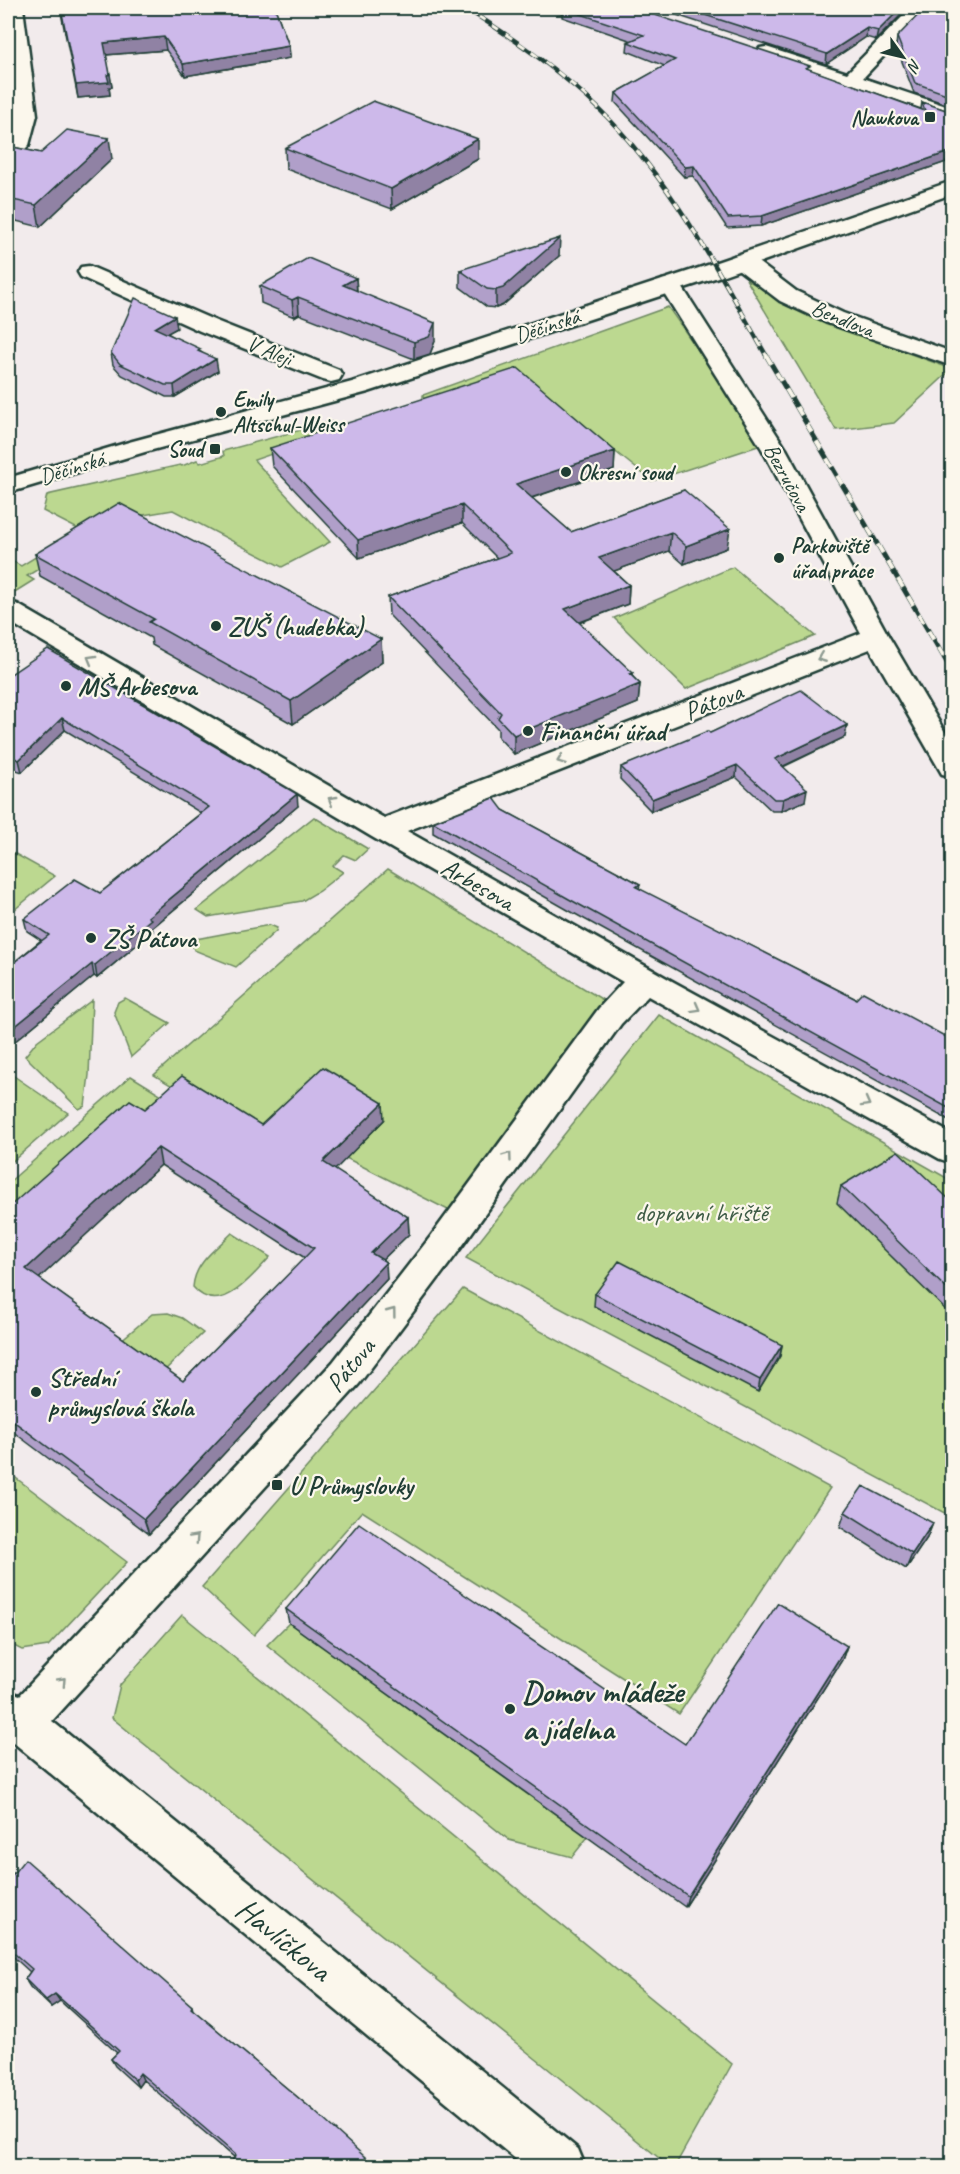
<svg xmlns="http://www.w3.org/2000/svg" width="960" height="2174" font-family="Caveat,sans-serif">
<rect width="100%" height="100%" fill="#f2ebec"/>
<filter id="ink" filterUnits="userSpaceOnUse"><feTurbulence type="fractalNoise" baseFrequency=".0167" numOctaves="2"/><feDisplacementMap in="SourceGraphic" scale="12" xChannelSelector="R" yChannelSelector="G"/><feConvolveMatrix kernelMatrix="1 2 1 2 8 2 1 2 1" color-interpolation-filters="sRGB"/></filter>
<g filter="url(#ink)">
<!-- green -->
<path fill="#bcd890" stroke="#6e8a62" stroke-width="1.5" d="M 746,279 L 812,318 L 952,369 L 894,423 L 836,430 Z
M 668,307 L 764,444 L 652,481 L 523,378 L 423,409 L 423,395 Z
M 330,422 L 353,426 L 254,460 L 330,542 L 282,567 L 173,510 L 119,519 L 27,576 L 34,580 L 13,593 L 8,590 L 8,559 L 21,566 L 80,530 L 43,511 L 47,495 L 180,465 L 182,466 L 197,460 L 200,463 L 224,456 L 223,451 Z
M 733,567 L 815,636 L 686,689 L 614,618 Z
M 314,817 L 368,849 L 356,860 L 344,855 L 333,866 L 343,872 L 319,891 L 302,901 L 208,917 L 197,910 Z
M 8,850 L 55,876 L 8,915 Z
M 388,869 L 608,1003 L 450,1211 L 346,1158 L 384,1120 L 264,1142 L 154,1075 Z
M 270,925 L 277,928 L 276,931 L 236,967 L 194,950 L 192,944 L 196,939 Z
M 125,998 L 170,1023 L 131,1057 L 114,1012 L 118,1002 Z
M 92,1000 L 89,1075 L 85,1106 L 79,1109 L 25,1056 L 37,1041 Z
M 659,1015 L 952,1181 L 952,1517 L 466,1258 Z
M 8,1072 L 68,1113 L 8,1165 Z
M 131,1076 L 175,1103 L 8,1230 L 8,1183 Z
M 232,1233 L 270,1257 C 252,1276 220,1319 193,1287 C 195,1262 216,1249 232,1233 Z
M 463,1289 L 830,1488 L 679,1714 L 362,1511 L 254,1635 L 202,1587 Z
M 168,1313 L 182,1318 L 203,1333 L 161,1374 L 119,1342 L 152,1314 Z
M 8,1472 L 127,1562 L 48,1646 L 22,1650 L 8,1643 Z
M 182,1615 L 732,2064 L 675,2166 L 669,2166 L 112,1718 L 120,1685 Z
M 289,1623 L 587,1837 L 587,1838 L 572,1857 L 509,1840 L 267,1645 Z"/>
<g fill="none" stroke-linecap="round" stroke-linejoin="round">
<!-- minor casing -->
<g stroke="#1f3d34" stroke-width="5">
<path id="minor" d="M 8,8 L 23,8 L 37,115 L 29,145 L 15,159 L 8,161 L 8,145 L 17,115 L 8,28 Z
M 911,8 L 929,8 L 863,78 L 952,108 L 952,120 L 760,56 L 757,52 L 760,48 L 766,47 L 847,73 Z
M 742,255 L 750,256 L 796,291 L 843,313 L 952,352 L 952,366 L 827,323 L 780,301 L 734,266 L 731,261 L 734,256 Z
M 89,266 L 216,321 L 339,370 L 342,375 L 339,380 L 331,382 L 323,380 L 200,331 L 81,277 L 78,272 L 81,267 Z
M 670,279 L 678,280 L 681,285 L 786,449 L 889,637 L 952,744 L 952,776 L 942,774 L 870,649 L 407,831 L 672,981 L 952,1134 L 952,1163 L 940,1159 L 648,996 L 621,1024 L 455,1256 L 359,1384 L 52,1721 L 578,2149 L 585,2166 L 524,2166 L 8,1738 L 8,1691 L 20,1695 L 333,1362 L 431,1236 L 599,1008 L 623,982 L 372,837 L 8,621 L 8,602 L 17,604 L 384,818 L 861,633 L 762,449 L 659,285 L 662,280 Z"/>
</g>
<!-- major casing -->
<g stroke="#1f3d34" stroke-width="5">
<path id="major" d="M 952,181 L 952,194 L 724,275 L 368,392 L 145,452 L 8,493 L 8,478 L 129,442 L 352,382 L 708,265 Z"/>
</g>
<!-- minor -->
<use href="#minor" fill="#fbf7ec" fill-rule="evenodd"/>
<!-- major -->
<use href="#major" fill="#fbf7ec" fill-rule="evenodd"/>
<!-- rail-far1 casing -->
<g stroke="#1f3d34" stroke-width="4.5">
<path id="rail-far1" d="M 465,8 C 517,40 567,75 609,119 C 675,188 720,274 767,357"/>
</g>
<!-- rail casing -->
<g stroke="#1f3d34" stroke-width="5">
<path id="rail" d="M 766,355 L 952,671"/>
</g>
<!-- rail-far1 -->
<use href="#rail-far1" stroke="#fbf7ec" stroke-width="3" stroke-dasharray="8" stroke-linecap="butt"/>
<!-- rail -->
<use href="#rail" stroke="#fbf7ec" stroke-width="4" stroke-dasharray="10" stroke-linecap="butt"/>
</g>
<!-- wall -->
<path fill="#b09fc9" stroke="#1f3d34" stroke-width="1.5" fill-rule="evenodd" d="M 60,8 L 275,8 L 289,46 L 290,58 L 185,76 L 166,50 L 106,55 L 112,87 L 109,87 L 110,95 L 78,98 Z
M 543,8 L 634,8 L 921,109 L 922,102 L 952,112 L 952,160 L 761,226 L 727,228 L 693,176 L 684,177 L 615,102 L 616,93 L 665,66 L 627,51 L 628,42 L 632,41 L 562,17 L 562,14 Z
M 655,8 L 908,8 L 876,40 L 866,37 L 826,64 Z
M 952,8 L 952,106 L 914,93 L 896,46 L 897,37 Z
M 8,146 L 41,153 L 112,159 L 40,227 L 8,219 Z
M 285,148 L 478,159 L 392,209 L 286,169 Z
M 559,256 L 503,305 L 496,308 L 487,307 L 460,287 L 460,270 Z
M 356,278 L 357,291 L 435,341 L 430,354 L 414,359 L 299,314 L 294,317 L 261,303 L 260,286 Z
M 177,328 L 167,333 L 201,352 L 218,371 L 175,397 L 166,397 L 122,375 L 113,365 L 111,353 Z
M 270,448 L 615,451 L 614,470 L 532,498 L 571,532 L 684,490 L 727,548 L 684,564 L 669,551 L 614,571 L 629,585 L 628,604 L 579,623 L 640,684 L 638,703 L 514,754 L 498,737 L 498,729 L 389,615 L 388,597 L 497,558 L 462,523 L 359,558 L 272,466 Z
M 35,554 L 381,639 L 382,662 L 293,724 L 152,645 L 151,638 L 40,576 Z
M 8,676 L 298,806 L 152,928 L 153,931 L 114,964 L 97,978 L 94,976 L 8,1047 L 8,967 L 41,940 L 27,931 L 24,919 L 100,893 L 201,813 L 65,730 L 22,772 L 11,768 L 8,772 Z
M 847,725 L 845,737 L 783,767 L 805,801 L 781,811 L 772,811 L 736,777 L 651,811 L 620,779 L 621,767 L 710,733 Z
M 503,810 L 640,884 L 639,889 L 856,999 L 952,1040 L 952,1122 L 568,910 L 433,833 L 433,822 Z
M 145,1109 L 261,1125 L 384,1120 L 334,1170 L 408,1217 L 409,1234 L 382,1260 L 387,1279 L 149,1534 L 8,1428 L 8,1208 ZM 161,1165 L 305,1258 L 183,1381 L 39,1278 Z
M 841,1186 L 952,1202 L 952,1316 L 837,1203 Z
M 595,1294 L 782,1345 L 780,1356 L 758,1392 L 594,1306 Z
M 845,1512 L 933,1523 L 927,1538 L 906,1569 L 840,1527 Z
M 286,1609 L 685,1744 L 847,1646 L 842,1660 L 685,1907 L 289,1623 Z
M 8,1880 L 192,2006 L 193,2010 L 314,2111 L 234,2157 L 143,2080 L 138,2087 L 115,2066 L 111,2059 L 117,2053 L 60,2001 L 51,2007 L 30,1987 L 25,1979 L 30,1972 L 8,1952 Z"/>
<!-- shaded-wall -->
<path fill="#9082a4" stroke="#1f3d34" stroke-width="1.5" d="M 901,8 L 908,8 L 876,40 L 878,31 Z
M 867,28 L 866,37 L 826,64 L 827,54 Z
M 164,37 L 166,50 L 105,55 L 104,43 Z
M 289,46 L 290,58 L 185,76 L 183,64 Z
M 110,74 L 112,87 L 109,87 L 110,95 L 78,98 L 76,85 Z
M 109,138 L 112,159 L 40,227 L 36,205 Z
M 478,139 L 478,159 L 392,209 L 391,189 Z
M 952,151 L 952,160 L 761,226 L 762,216 Z
M 694,166 L 693,176 L 684,177 L 685,167 Z
M 560,238 L 559,256 L 503,305 L 496,308 L 496,290 Z
M 356,278 L 357,295 L 343,285 Z
M 298,297 L 299,314 L 294,317 L 292,300 Z
M 175,316 L 177,328 L 157,339 L 155,328 Z
M 435,323 L 435,341 L 430,354 L 414,359 L 414,342 Z
M 216,359 L 218,371 L 175,397 L 174,385 Z
M 615,451 L 614,470 L 516,503 L 516,484 Z
M 462,505 L 462,523 L 359,558 L 358,540 Z
M 730,529 L 727,548 L 684,564 L 686,546 Z
M 671,532 L 669,551 L 598,577 L 599,558 Z
M 629,585 L 628,604 L 564,628 L 565,609 Z
M 381,639 L 382,662 L 293,724 L 291,701 Z
M 633,673 L 632,688 L 640,684 L 638,703 L 514,754 L 514,735 Z
M 62,718 L 65,730 L 22,772 L 19,760 Z
M 847,725 L 845,737 L 773,771 L 775,759 Z
M 8,755 L 11,768 L 8,772 Z
M 737,765 L 736,777 L 651,811 L 652,799 Z
M 807,789 L 805,801 L 781,811 L 783,799 Z
M 297,794 L 298,806 L 152,928 L 153,931 L 97,978 L 95,965 L 148,917 Z
M 92,964 L 94,976 L 8,1047 L 8,1032 Z
M 383,1103 L 384,1120 L 325,1180 L 323,1162 Z
M 158,1148 L 161,1165 L 31,1286 L 26,1269 Z
M 408,1217 L 409,1234 L 372,1270 L 371,1253 Z
M 386,1262 L 387,1279 L 149,1534 L 144,1519 Z
M 782,1345 L 780,1356 L 758,1392 L 760,1380 Z
M 933,1523 L 927,1538 L 906,1569 L 912,1554 Z
M 847,1646 L 842,1660 L 685,1907 L 688,1896 Z
M 55,1994 L 60,2001 L 51,2007 L 46,2000 Z
M 140,2073 L 143,2080 L 138,2087 L 135,2080 Z"/>
<!-- building -->
<path fill="#cdb9ea" stroke="#1f3d34" stroke-width="1.5" fill-rule="evenodd" d="M 61,8 L 275,8 L 289,46 L 183,64 L 164,37 L 104,43 L 110,74 L 107,75 L 109,82 L 76,85 Z
M 563,8 L 634,8 L 810,66 L 806,68 L 925,111 L 922,102 L 952,112 L 952,151 L 762,216 L 728,218 L 694,166 L 685,167 L 616,93 L 675,60 L 628,42 L 644,35 Z
M 683,8 L 901,8 L 878,31 L 867,28 L 827,54 Z
M 925,8 L 952,8 L 952,96 L 915,83 L 897,37 Z
M 373,101 L 478,139 L 391,189 L 285,148 Z
M 67,130 L 109,138 L 36,205 L 8,199 L 8,146 L 41,153 Z
M 560,238 L 503,288 L 496,290 L 487,289 L 460,270 Z
M 308,258 L 356,278 L 343,285 L 435,323 L 429,337 L 414,342 L 298,297 L 292,300 L 260,286 Z
M 135,298 L 175,316 L 155,328 L 201,349 L 198,351 L 216,359 L 174,385 L 165,385 L 120,364 L 111,353 Z
M 518,368 L 615,451 L 516,484 L 571,532 L 684,490 L 730,529 L 686,546 L 671,532 L 599,558 L 629,585 L 565,609 L 633,673 L 630,674 L 640,684 L 514,735 L 498,718 L 501,713 L 388,597 L 511,553 L 462,505 L 358,540 L 270,448 Z
M 119,503 L 381,639 L 291,701 L 149,622 L 154,619 L 35,554 Z
M 48,649 L 297,794 L 148,917 L 151,919 L 111,952 L 95,965 L 92,964 L 8,1032 L 8,967 L 49,935 L 24,919 L 75,879 L 100,893 L 209,807 L 62,718 L 19,760 L 8,755 L 8,756 L 8,676 Z
M 801,690 L 847,725 L 775,759 L 807,789 L 783,799 L 774,799 L 737,765 L 652,799 L 621,767 L 708,731 L 710,733 Z
M 494,798 L 503,810 L 640,884 L 636,887 L 856,999 L 863,992 L 952,1040 L 952,1110 L 569,899 L 433,822 Z
M 323,1067 L 383,1103 L 323,1162 L 408,1217 L 371,1253 L 386,1262 L 144,1519 L 8,1417 L 8,1208 L 130,1100 L 145,1109 L 182,1076 L 261,1125 ZM 158,1148 L 314,1248 L 183,1381 L 26,1269 Z
M 898,1151 L 952,1202 L 952,1294 L 841,1186 Z
M 619,1261 L 782,1345 L 760,1380 L 595,1294 Z
M 863,1486 L 933,1523 L 912,1554 L 845,1512 Z
M 359,1523 L 685,1744 L 778,1603 L 847,1646 L 688,1896 L 286,1609 Z
M 25,1859 L 192,2006 L 191,2008 L 314,2111 L 375,2166 L 228,2166 L 236,2155 L 140,2073 L 135,2080 L 111,2059 L 119,2051 L 55,1994 L 46,2000 L 25,1979 L 32,1969 L 8,1948 L 8,1880 Z"/>
<!-- one-way arrows -->
<defs><path id="oneway-chevron" d="M-2-3.5L2.5 0L-2 3.5" fill="none" stroke-width="1.6" stroke-linecap="round" stroke-linejoin="round" transform="scale(1.5)"/></defs>
<g stroke="#8d9a90">
<use href="#oneway-chevron" transform="translate(821 658) rotate(158)"/>
<use href="#oneway-chevron" transform="translate(91 659) rotate(-150)"/>
<use href="#oneway-chevron" transform="translate(561 760) rotate(159)"/>
<use href="#oneway-chevron" transform="translate(332 800) rotate(-149)"/>
<use href="#oneway-chevron" transform="translate(696 1008) rotate(29)"/>
<use href="#oneway-chevron" transform="translate(866 1103) rotate(29)"/>
<use href="#oneway-chevron" transform="translate(508 1156) rotate(-54)"/>
<use href="#oneway-chevron" transform="translate(392 1312) rotate(-53)"/>
<use href="#oneway-chevron" transform="translate(195 1538) rotate(-47)"/>
<use href="#oneway-chevron" transform="translate(62 1681) rotate(-47)"/>
</g>
</g>
<!-- markers -->
<g fill="#1f3d34" stroke="#fbf7ec" stroke-width="2">
<rect x="924" y="111" width="12" height="12" rx="3"/>
<circle cx="221" cy="412" r="6"/>
<rect x="209" y="443" width="12" height="12" rx="3"/>
<circle cx="566" cy="472" r="6"/>
<circle cx="779" cy="558" r="6"/>
<circle cx="216" cy="626" r="6"/>
<circle cx="66" cy="686" r="6"/>
<circle cx="528" cy="731" r="6"/>
<circle cx="91" cy="938" r="6"/>
<circle cx="36" cy="1392" r="6"/>
<rect x="271" y="1479" width="12" height="12" rx="3"/>
<circle cx="510" cy="1709" r="6"/>
</g>
<g text-anchor="middle" stroke-width="4.5" stroke-linejoin="round" paint-order="stroke">
<!-- far-poi labels -->
<g font-size="22" font-weight="bold" fill="#1f3d34" stroke="#fbf7ec" text-anchor="start">
<text x="918" y="125" text-anchor="end">Nawkova</text>
<text x="233" y="407">Emily<tspan x="233" dy="25">Altschul-Weiss</tspan></text>
<text x="203" y="457" text-anchor="end">Soud</text>
<text x="578" y="480">Okresní soud</text>
<text x="791" y="553">Parkoviště<tspan x="791" dy="25">úřad práce</tspan></text>
</g>
<!-- far-street labels -->
<g font-size="22" fill="#1f3d34" stroke="#fbf7ec">
<text transform="translate(843 318) rotate(22)" y="8">Bendlova</text>
<text transform="translate(547 325) rotate(-18)" y="8">Děčínská</text>
<text transform="translate(270 350) rotate(22)" y="8">V Aleji</text>
<text transform="translate(72 467) rotate(-17)" y="8">Děčínská</text>
<text transform="translate(788 477) rotate(61)" y="8">Bezručova</text>
</g>
<!-- poi labels -->
<g font-size="26" font-weight="bold" fill="#1f3d34" stroke="#fbf7ec" text-anchor="start">
<text x="228" y="635">ZUŠ (hudebka)</text>
<text x="78" y="695">MŠ Arbesova</text>
<text x="540" y="740">Finanční úřad</text>
<text x="103" y="947">ZŠ Pátova</text>
<text x="48" y="1386">Střední<tspan x="48" dy="30">průmyslová škola</tspan></text>
<text x="289" y="1494">U Průmyslovky</text>
</g>
<!-- street labels -->
<g font-size="26" fill="#1f3d34" stroke="#fbf7ec">
<text transform="translate(713 701) rotate(-22)" y="9">Pátova</text>
<text transform="translate(478 884) rotate(30)" y="9">Arbesova</text>
<text transform="translate(350 1365) rotate(-51)" y="9">Pátova</text>
</g>
<!-- park labels -->
<g font-size="26" fill="#3e5c46" stroke="#fbf7ec">
<text x="701" y="1221">dopravní hřiště</text>
</g>
<!-- near-poi labels -->
<g font-size="32" font-weight="bold" fill="#1f3d34" stroke="#fbf7ec" text-anchor="start">
<text x="522" y="1702">Domov mládeže<tspan x="522" dy="37">a jídelna</tspan></text>
</g>
<!-- near-street labels -->
<g font-size="32" fill="#1f3d34" stroke="#fbf7ec">
<text transform="translate(284 1939) rotate(39)" y="11">Havlíčkova</text>
</g>
</g>
<!-- margin -->
<rect width="960" height="2174" fill="none" stroke="#fbf7ec" stroke-width="30"/>
<rect x="15" y="15" width="930" height="2144" fill="none" stroke="#1f3d34" stroke-width="2" filter="url(#ink)"/>
<!-- north arrow -->
<g transform="translate(903 57) rotate(124)" stroke="#fbf7ec" stroke-width="4.5" paint-order="stroke">
<path d="M0-4.5L10 22L0 15L-10 22Z" fill="#1f3d34"/>
<text y="-9" font-size="16" font-weight="bold" text-anchor="middle" fill="#1f3d34">N</text>
</g>
</svg>
